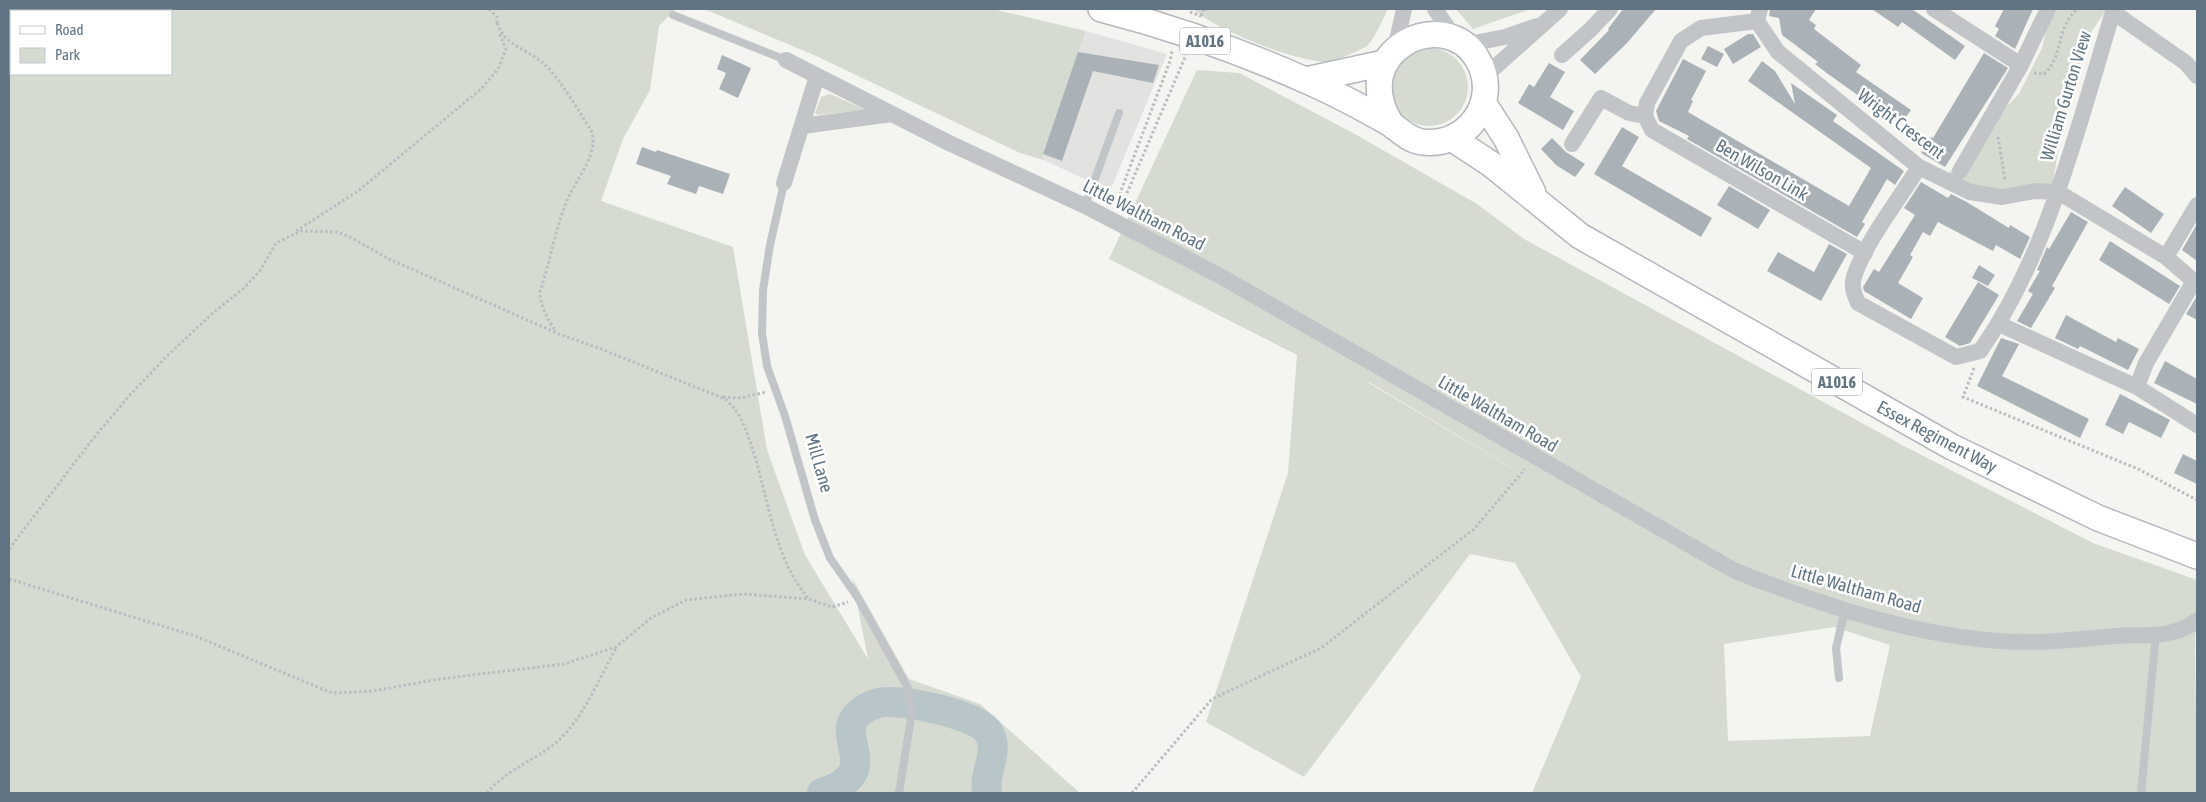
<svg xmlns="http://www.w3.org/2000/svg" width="2206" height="802" font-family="'Asap Condensed',sans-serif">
<rect width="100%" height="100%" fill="#f4f4f0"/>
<!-- built -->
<path fill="#e2e3e1" d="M 1086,31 L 1167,54 L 1110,191 L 1044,160 L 1043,154 Z"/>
<!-- green -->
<path fill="#d5dbd1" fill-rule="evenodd" d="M 9,9 L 676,9 L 659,26 L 650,90 L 623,139 L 601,201 L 733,247 L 767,450 L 805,555 L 868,659 L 852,578 L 909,679 L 980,704 L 1080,793 L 988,793 L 974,776 L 987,793 L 9,793 ZM 11,11 L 171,11 L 171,74 L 11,74 Z
M 704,9 L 992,9 L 1086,31 L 1043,154 L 1044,160 L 1020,153 L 814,55 Z
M 1193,9 L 1388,9 C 1382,20 1376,37 1367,46 C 1363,49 1333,62 1328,62 C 1296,62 1216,30 1193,9 Z
M 1456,9 L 1530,9 L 1473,29 Z
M 2056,9 L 2107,9 L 2090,34 L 2066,105 L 2052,187 L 2006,191 L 1975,189 L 1947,177 L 1951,170 L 1963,177 L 2004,109 L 2019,94 L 2042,48 L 2046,29 Z
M1390 87a39 39 0 1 1 78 0a39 39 0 1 1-78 0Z
M 1197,70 L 1239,73 L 1353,133 L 1477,204 L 1524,239 L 1906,447 L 2093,543 L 2197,580 L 2195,648 L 2197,793 L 1532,793 L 1581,677 L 1515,563 L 1470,554 L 1304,777 L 1206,722 L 1288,473 L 1297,355 L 1109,259 ZM 1369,382 L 1562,498 L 1369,383 ZM 1834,627 L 1890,645 L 1870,736 L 1728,741 L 1724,644 Z
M 830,94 L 866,110 L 818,115 L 815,113 L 821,97 Z"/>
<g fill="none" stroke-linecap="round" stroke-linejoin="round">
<!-- river -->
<path stroke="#b8c6ca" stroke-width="30" d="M 822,793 C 892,769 823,734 866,708 C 873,704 881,702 888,702 C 909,701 979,715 989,733 C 1000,752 983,773 987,793"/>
</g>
<!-- building -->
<path fill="#aab2b7" d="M 1623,9 L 1656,9 L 1627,43 L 1595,74 L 1580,60 L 1609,30 L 1608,29 Z
M 1770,9 L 1816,9 L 1809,20 L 1816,25 L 1814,29 L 1861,65 L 1856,72 L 1911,110 L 1900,125 L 1828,74 L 1815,64 L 1818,62 L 1782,35 L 1779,18 L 1769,16 Z
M 1872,9 L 1912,9 L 1965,46 L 1955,60 L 1902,22 L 1898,27 Z
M 2004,9 L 2033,9 L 2015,49 L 1995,36 L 1999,29 L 1995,26 Z
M 1748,34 L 1753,34 L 1761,47 L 1733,64 L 1724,49 Z
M 1708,46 L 1724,54 L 1717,67 L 1701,59 Z
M 1078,52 L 1159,65 L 1153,83 L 1093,71 L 1062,161 L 1043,154 Z
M 1984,53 L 2008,68 L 1945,167 L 1921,153 L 1931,137 L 1933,138 Z
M 722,55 L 751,68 L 738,98 L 719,89 L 726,73 L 717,69 Z
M 1683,59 L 1706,71 L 1691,100 L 1693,101 L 1688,112 L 1849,206 L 1871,168 L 1748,81 L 1762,61 L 1775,71 L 1795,104 L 1791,83 L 1837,115 L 1833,121 L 1904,171 L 1895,185 L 1887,179 L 1862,222 L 1865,224 L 1857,237 L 1687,139 L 1689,136 L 1659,121 L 1656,111 Z
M 1549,63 L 1565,72 L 1550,97 L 1574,111 L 1563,130 L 1518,103 L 1529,84 L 1534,87 Z
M 1622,127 L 1639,137 L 1622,166 L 1712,218 L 1701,237 L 1594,174 Z
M 1552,138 L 1566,152 L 1585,164 L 1575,177 L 1556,165 L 1541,149 Z
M 642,147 L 656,152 L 657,150 L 730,174 L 723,194 L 699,186 L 696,194 L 667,184 L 671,176 L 636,164 Z
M 1921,182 L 1948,198 L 1951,194 L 1965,201 L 2009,228 L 2010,225 L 2030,237 L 2020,259 L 1996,245 L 1993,251 L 1938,222 L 1930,236 L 1923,232 L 1910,255 L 1913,257 L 1898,283 L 1923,298 L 1911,319 L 1864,291 L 1863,287 L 1874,269 L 1879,272 L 1915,215 L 1904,208 Z
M 1729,186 L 1770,210 L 1758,229 L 1717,205 Z
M 2125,187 L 2164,214 L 2151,233 L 2112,206 Z
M 2071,212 L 2088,222 L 2052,286 L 2055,288 L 2031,328 L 2017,321 L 2033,294 L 2028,291 L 2040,271 L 2037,270 L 2047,247 L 2049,249 Z
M 2197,224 L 2197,261 L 2182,250 Z
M 2110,241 L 2180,286 L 2169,304 L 2099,260 Z
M 1829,244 L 1847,254 L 1821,301 L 1767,271 L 1778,252 L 1814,272 Z
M 1979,265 L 1995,275 L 1988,286 L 1972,278 Z
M 1978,282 L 1999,295 L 1970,343 L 1960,346 L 1945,337 Z
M 2197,296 L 2197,320 L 2186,314 Z
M 2066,315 L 2116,342 L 2118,338 L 2139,349 L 2128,370 L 2080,346 L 2078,349 L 2055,338 Z
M 2001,338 L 2019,344 L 2002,376 L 2089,419 L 2080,438 L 1977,386 Z
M 2165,361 L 2197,379 L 2197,404 L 2154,383 Z
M 2120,394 L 2170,420 L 2161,438 L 2129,422 L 2123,434 L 2105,425 Z
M 2183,454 L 2197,461 L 2197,484 L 2174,473 Z"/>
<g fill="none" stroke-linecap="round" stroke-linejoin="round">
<!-- primary casing -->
<g stroke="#b4b8bc" stroke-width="28">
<path id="primary" d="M 1101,9 C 1171,27 1240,51 1305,80 C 1333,92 1363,108 1389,123 C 1400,130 1408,140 1422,142 C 1467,148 1501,101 1478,60 C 1446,3 1345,50 1391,124
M 1306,80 L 1384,63
M 1484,104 L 1506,138 L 1533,193
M 1453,139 L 1491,164 L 1580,236 L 1952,447 L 2098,518 L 2197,556"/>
</g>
<!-- path -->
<path stroke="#babdbf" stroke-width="3" stroke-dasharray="2.5 2.5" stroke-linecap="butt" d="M 489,9 L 497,17 L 497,25
M 9,12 L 12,9
M 1190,12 L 1201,16
M 1201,16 L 1204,9
M 497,23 C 504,45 527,49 543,63 C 557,74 580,113 591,130 C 600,151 578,177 569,196 C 556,225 550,262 540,292 C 540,305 548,321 556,331
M 2034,73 L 2044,74 C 2064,56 2055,30 2077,9
M 1998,137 L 2005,180
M 1116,204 L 1170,61 L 1172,51
M 1121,207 L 1186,55
M 296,231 L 358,191 L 481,89 L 498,69 L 506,49 L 499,33
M 1974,368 L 1963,397 L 2138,469 L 2197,500
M 723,397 L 741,398 L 766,392
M 9,549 L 92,440 L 129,396 L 168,355 L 214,312 L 243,289 L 260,271 L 276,243 L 301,231 L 338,232 L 350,237 L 389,259 L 559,334 L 601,349 L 725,399 C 743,414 749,438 756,460 C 769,505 777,564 809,599
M 9,579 L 195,636 L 332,693 L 373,691 L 439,679 L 564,664 L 616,647 L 651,618 L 686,600 L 744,594 L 809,599 L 832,607 L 848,602
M 487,793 C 506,770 533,761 556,743 C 583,719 599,679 616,648
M 1132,793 L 1212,699 L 1321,648 L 1474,529 L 1525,469"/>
<!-- lane -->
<path stroke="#c1c5c8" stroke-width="8" d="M 673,15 L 786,60
M 784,183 L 770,245 L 763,290 L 762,333 L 767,366 L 785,416 L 815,520 L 830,558 L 858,598 L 908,688 L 912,712 L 899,793
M 1085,206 L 1119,113
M 1839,678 L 1836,648 L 1845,610
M 2141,793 L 2156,634"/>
<!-- street -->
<path stroke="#c1c5c8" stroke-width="16" d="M 1435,9 L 1456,40
M 1760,9 L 1757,21 L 1778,52 L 1919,167 L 1970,192 L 2002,197 L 2035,191 L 2058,192 L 2166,257 L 2197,205
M 1934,9 L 2021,65
M 2113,12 L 2186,63 L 2197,76
M 1757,21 L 1701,28 L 1681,41 L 1647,103 L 1645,116 L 1652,130 L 1865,253
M 1464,45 L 1505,37 L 1537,26
M 1395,49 L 1404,9
M 1562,55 L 1590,30 L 1610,9
M 786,60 L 949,143 L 1085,206 L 1222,277 L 1735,571 C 1827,607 1930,642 2030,642 C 2059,642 2088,638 2117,636 C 2143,634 2176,639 2197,620
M 1485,76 L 1560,9
M 802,126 L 892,114
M 1572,144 L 1601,98 L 1629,113 L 1645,116
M 1919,167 C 1900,198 1864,244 1854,277 C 1851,286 1854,294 1858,303 L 1956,357 L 1980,351 C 2048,256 2079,122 2113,12 L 2116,9
M 1960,171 L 2021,65 L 2048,9
M 784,183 L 817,76
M 2166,257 L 2197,284
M 1999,324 L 2137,387 L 2146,363 L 2194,281
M 2137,387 L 2197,425"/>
<!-- primary -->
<use href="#primary" stroke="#fff" stroke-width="25"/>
</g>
<g text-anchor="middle" stroke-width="5" stroke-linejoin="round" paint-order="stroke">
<!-- shield labels -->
<g fill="#fff" stroke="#909ea8" stroke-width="1">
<rect x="1180" y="27.5" width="50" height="27" rx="4"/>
<rect x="1812" y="368.5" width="50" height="27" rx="4"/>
</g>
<g font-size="16" font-weight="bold" fill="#617483">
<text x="1205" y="47">A1016</text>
<text x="1837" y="388">A1016</text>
</g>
<!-- street labels -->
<g font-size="18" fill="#617483" stroke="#fff">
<text transform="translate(2066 96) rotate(-73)" y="6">William Gurton View</text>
<text transform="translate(1901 124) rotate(37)" y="6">Wright Crescent</text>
<text transform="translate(1762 170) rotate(30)" y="6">Ben Wilson Link</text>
<text transform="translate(1144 215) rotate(27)" y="6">Little Waltham Road</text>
<text transform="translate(1498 414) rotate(30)" y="6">Little Waltham Road</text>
<text transform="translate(1937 437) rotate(28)" y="6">Essex Regiment Way</text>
<text transform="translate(819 463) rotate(74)" y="6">Mill Lane</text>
<text transform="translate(1856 589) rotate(16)" y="6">Little Waltham Road</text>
</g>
</g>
<!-- border -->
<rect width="2206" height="802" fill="none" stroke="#617483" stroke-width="20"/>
<!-- legend -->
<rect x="10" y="10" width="162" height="65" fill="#ffffff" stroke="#c0c7cd"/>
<rect x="20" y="26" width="25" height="8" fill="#ffffff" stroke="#c0c7cd"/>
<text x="55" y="35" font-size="15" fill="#617483">Road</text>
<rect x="20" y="48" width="25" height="15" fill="#d5dbd1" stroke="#c0c7cd"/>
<text x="55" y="60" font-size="15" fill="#617483">Park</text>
</svg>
